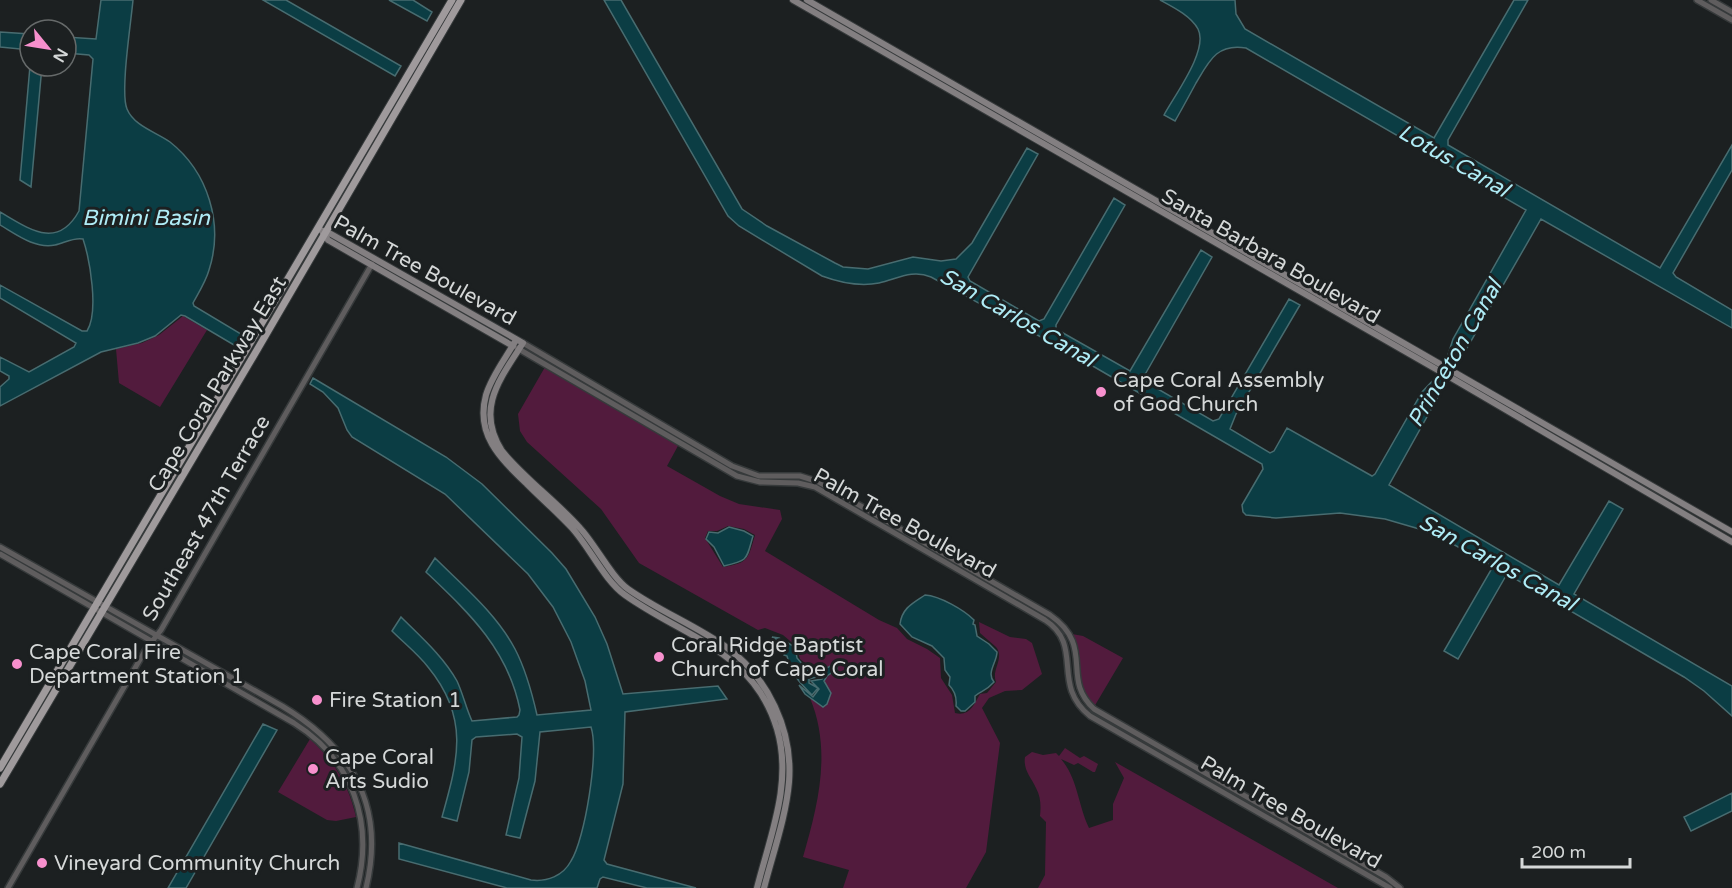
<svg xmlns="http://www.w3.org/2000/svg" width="1732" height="888" font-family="'Varela Round',sans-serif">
<rect width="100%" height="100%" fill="#1c2021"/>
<!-- green -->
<path fill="#521b3d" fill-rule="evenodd" d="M 183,316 L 207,330 L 160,407 L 119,383 L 116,349 L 142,343 L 159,335 Z
M 545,367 L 679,444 L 667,466 L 720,496 L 739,504 L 780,510 L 782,519 L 765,551 L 879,620 L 897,628 L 907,639 L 927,649 L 940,658 L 941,678 L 952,695 L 955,713 C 969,717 974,705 980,694 L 987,693 L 996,682 C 991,670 1005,658 996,647 C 991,642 985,638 980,633 L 979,622 L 1010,637 L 1026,639 L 1032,643 L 1042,674 L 1022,690 L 1005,691 L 989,698 L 982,708 L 1000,743 L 986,852 L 966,888 L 843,888 L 849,870 L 803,857 C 818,805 832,751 810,698 L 822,707 L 826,685 L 824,681 L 827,676 L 837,669 L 831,665 L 823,672 L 818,673 L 800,659 L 796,646 L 783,635 L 765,628 L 758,630 L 639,563 L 601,509 L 527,442 L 520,431 L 518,414 ZM 728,526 L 744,529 L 755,535 C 748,559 749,563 723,567 L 705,538 L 708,531 L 717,531 Z
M 1072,634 L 1083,636 L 1123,658 L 1094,707 C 1087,698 1080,688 1079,677 C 1076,661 1080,648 1072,634 Z
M 310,739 C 334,761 349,785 356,817 L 336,821 L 327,820 L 278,792 Z
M 1065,748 L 1080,758 L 1084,756 L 1098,764 L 1095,772 L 1093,772 L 1078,763 L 1074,765 L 1061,759 C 1078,779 1078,805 1089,828 L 1113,820 L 1113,804 L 1124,778 L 1115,762 L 1338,888 L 1038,888 L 1045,875 L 1046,822 L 1040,816 C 1041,807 1041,797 1036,788 C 1031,777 1023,770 1025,757 L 1032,752 L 1043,755 L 1056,753 L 1059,756 Z"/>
<!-- water -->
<path fill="#0b3d44" stroke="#486c70" stroke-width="1.5" d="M 101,0 L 133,0 C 131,23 120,92 127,109 C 134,126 156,132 170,142 C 208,172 224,224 209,270 C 206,281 199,292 193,303 L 194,306 L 241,334 L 248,342 L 244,347 L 234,345 L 185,316 L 181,315 L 155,336 L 138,343 L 101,352 L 0,406 L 0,387 L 9,379 L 9,376 L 0,371 L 0,357 L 29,372 L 74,347 L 76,343 L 0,298 L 0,285 L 82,331 L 87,331 C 99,312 90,260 83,239 C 74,237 64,243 55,245 C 35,249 17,235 0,225 L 0,212 C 28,228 57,251 79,211 L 93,59 L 89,55 L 66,53 L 66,37 L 96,39 Z
M 263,0 L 286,0 L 401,66 L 395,76 Z
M 389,0 L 413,0 L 432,12 L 427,21 Z
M 604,0 L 621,0 L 742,209 L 767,226 L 835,263 L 843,267 L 868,269 L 913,257 L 941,261 L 956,259 L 972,243 L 1027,148 L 1038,154 L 968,277 L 970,281 L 1039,321 L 1044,319 L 1114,198 L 1125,205 L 1056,325 L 1056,329 L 1130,371 L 1201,250 L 1212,257 L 1143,378 L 1144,381 L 1213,421 L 1219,419 L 1289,299 L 1300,305 L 1236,414 L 1230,429 L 1270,453 L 1274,451 L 1287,428 L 1372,476 L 1375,474 L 1422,392 L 1439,374 L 1445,364 L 1453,339 L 1526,210 L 1246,48 C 1217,43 1209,61 1196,83 C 1189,96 1182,109 1175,121 L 1164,115 C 1174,96 1209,50 1198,29 C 1191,16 1173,7 1160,0 L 1235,0 L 1236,14 L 1245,29 L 1434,138 L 1514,0 L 1528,0 L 1448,140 L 1448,145 L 1660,268 L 1732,145 L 1732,170 L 1673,273 L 1676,277 L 1732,310 L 1732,328 L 1541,219 L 1467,348 L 1451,367 L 1443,379 L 1443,388 L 1389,485 L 1559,585 L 1609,501 L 1623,509 L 1574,594 L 1732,686 L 1732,716 L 1704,691 L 1684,677 L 1507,574 L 1458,659 L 1444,651 L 1491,570 L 1489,564 L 1433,533 L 1385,519 L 1340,513 L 1276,518 L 1246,515 L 1243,512 L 1242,505 L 1263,469 L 1262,464 L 1072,354 L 931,277 C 912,269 897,279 879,283 C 859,287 841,283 822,276 L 739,226 L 728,216 Z
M 0,32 L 30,34 L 30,50 L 0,47 Z
M 30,66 L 42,66 L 31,187 L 20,180 Z
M 313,378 L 446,457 L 482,484 L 552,553 L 566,569 L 595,617 L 607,644 L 623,694 L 718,686 L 727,699 L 625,712 L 623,784 L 604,860 L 607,864 L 696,888 L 647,888 L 603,877 L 600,879 L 597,888 L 507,888 L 399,859 L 399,843 L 531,880 C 547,882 563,876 571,861 C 585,839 599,752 591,727 L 540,732 L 535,781 L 520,838 L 506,835 L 519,778 L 522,737 L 517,734 L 476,737 L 472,740 L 469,772 L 457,821 L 442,817 C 458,760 470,718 428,667 C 418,654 404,643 392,631 L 401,617 C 421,637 443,656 457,681 C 463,694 466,708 472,721 L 517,717 L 519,715 L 520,710 C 508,649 469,613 426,572 L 435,558 C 463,586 496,613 515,649 C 526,670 532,693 537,715 L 591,710 L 585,681 L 571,642 L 553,607 L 528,574 L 445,494 L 352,437 L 347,430 L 338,408 L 323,392 L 310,384 Z
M 729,527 L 744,531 L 753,536 C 746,560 749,560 724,566 L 714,547 L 706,539 L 709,532 L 718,533 Z
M 925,595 C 940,596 964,610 974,620 L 973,624 L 975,625 L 977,636 L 989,644 L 997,652 C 997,662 986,673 994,682 C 985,692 982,690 975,696 L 975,702 L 965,711 L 961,711 L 956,706 C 957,697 955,691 949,685 L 950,677 L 945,670 L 944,658 L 932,646 L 912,637 L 900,624 C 902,608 913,603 925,595 Z
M 772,637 L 779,638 L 795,647 L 797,658 L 812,675 L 824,675 L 809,679 L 809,683 L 818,688 L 812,695 C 800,683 791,674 787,656 L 784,655 L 785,650 L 780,642 Z
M 834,664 L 837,666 L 837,669 L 827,676 L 824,681 L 831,693 L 827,704 L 823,707 L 805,694 L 799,685 L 813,697 L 819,689 L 811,681 L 822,679 L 825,674 L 819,672 Z
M 263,724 L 277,730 L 186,888 L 168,888 Z
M 1732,793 L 1732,811 L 1691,831 L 1684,817 Z"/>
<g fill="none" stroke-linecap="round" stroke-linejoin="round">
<!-- tertiary casing -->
<g stroke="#363a3b" stroke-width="8">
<path id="tertiary" d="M 1697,0 L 1732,20
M 1711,0 L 1732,12
M 523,343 L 732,466 L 759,476 L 800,476 L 819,482 L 1050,615 C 1096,647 1060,678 1094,709 L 1386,877 L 1400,888
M 517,348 L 737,476 L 760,482 L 798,483 L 815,487 L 1045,620 C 1085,646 1050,684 1090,716 L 1390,888
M 0,547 L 282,706 C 352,748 386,806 366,888
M 0,554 L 294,723 C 353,760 374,822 357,888
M 8,888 L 146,649 L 161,630 L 372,264"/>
</g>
<!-- secondary casing -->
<g stroke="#363a3b" stroke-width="8">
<path id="secondary" d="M 793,0 L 1448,376 L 1732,542
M 807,0 C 1116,176 1424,354 1732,532
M 318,229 L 331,234 L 523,343 C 500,379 475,409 502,451 C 525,479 556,501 580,528 C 595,544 612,578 628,589 C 659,611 695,625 726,647 C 768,677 793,730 789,782 C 786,817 773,853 764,888
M 323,233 L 328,240 L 513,346
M 516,340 C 506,358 492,375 486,395 C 475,435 501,459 527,484 C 542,499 558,513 572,528 C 590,548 605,581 625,595 C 684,637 754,651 777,729 C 793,783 770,836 757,888"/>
</g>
<!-- primary casing -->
<g stroke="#363a3b" stroke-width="9">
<path id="primary" d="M 0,768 L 452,0
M 0,784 L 257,350 L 461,0"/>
</g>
<!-- tertiary -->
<use href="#tertiary" stroke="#5f5d5e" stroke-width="5"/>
<!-- secondary -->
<use href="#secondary" stroke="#837f81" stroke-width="6"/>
<!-- primary -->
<use href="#primary" stroke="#9f9a9c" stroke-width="7"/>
</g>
<!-- markers -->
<g fill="#f790cd" stroke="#1c2021" stroke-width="2">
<circle cx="1101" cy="392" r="6"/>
<circle cx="659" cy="657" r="6"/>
<circle cx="17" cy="664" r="6"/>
<circle cx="317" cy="700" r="6"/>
<circle cx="313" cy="769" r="6"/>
<circle cx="42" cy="863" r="6"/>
</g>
<g text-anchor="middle" stroke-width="6" stroke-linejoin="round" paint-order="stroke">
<!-- street labels -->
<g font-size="21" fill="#d5d8d8" stroke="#1c2021">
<text transform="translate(1271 256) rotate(30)" y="7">Santa Barbara Boulevard</text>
<text transform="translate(425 270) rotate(29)" y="7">Palm Tree Boulevard</text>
<text transform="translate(217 384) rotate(-59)" y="7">Cape Coral Parkway East</text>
<text transform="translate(206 518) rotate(-60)" y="7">Southeast 47th Terrace</text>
<text transform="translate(905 523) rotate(29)" y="7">Palm Tree Boulevard</text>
<text transform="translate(1291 812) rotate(30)" y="7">Palm Tree Boulevard</text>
</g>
<!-- poi labels -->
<g font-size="21" fill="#d5d8d8" stroke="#1c2021" text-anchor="start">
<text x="1113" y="387">Cape Coral Assembly<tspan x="1113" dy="24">of God Church</tspan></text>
<text x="671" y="652">Coral Ridge Baptist<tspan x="671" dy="24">Church of Cape Coral</tspan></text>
<text x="29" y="659">Cape Coral Fire<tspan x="29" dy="24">Department Station 1</tspan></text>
<text x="329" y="707">Fire Station 1</text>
<text x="325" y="764">Cape Coral<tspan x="325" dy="24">Arts Sudio</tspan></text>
<text x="54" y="870">Vineyard Community Church</text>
</g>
<!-- water labels -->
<g font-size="22" font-style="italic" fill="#afecf6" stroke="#1c2021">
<text transform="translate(1454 160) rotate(30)" y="8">Lotus Canal</text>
<text x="146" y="225">Bimini Basin</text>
<text transform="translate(1018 317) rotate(30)" y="8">San Carlos Canal</text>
<text transform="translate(1454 353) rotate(-60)" y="8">Princeton Canal</text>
<text transform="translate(1498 562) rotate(29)" y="8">San Carlos Canal</text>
</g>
</g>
<!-- north arrow -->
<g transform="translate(48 48) rotate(120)"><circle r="28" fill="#1c2021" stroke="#666a6a" stroke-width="1.5"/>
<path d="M0-4.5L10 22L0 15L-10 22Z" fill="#f790cd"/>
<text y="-9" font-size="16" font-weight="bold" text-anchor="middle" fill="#d5d8d8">N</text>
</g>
<!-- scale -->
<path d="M1522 858v9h108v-9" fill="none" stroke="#d5d8d8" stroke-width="3"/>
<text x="1531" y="858" font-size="18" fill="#d5d8d8" stroke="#1c2021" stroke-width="4.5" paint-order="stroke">200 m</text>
</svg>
